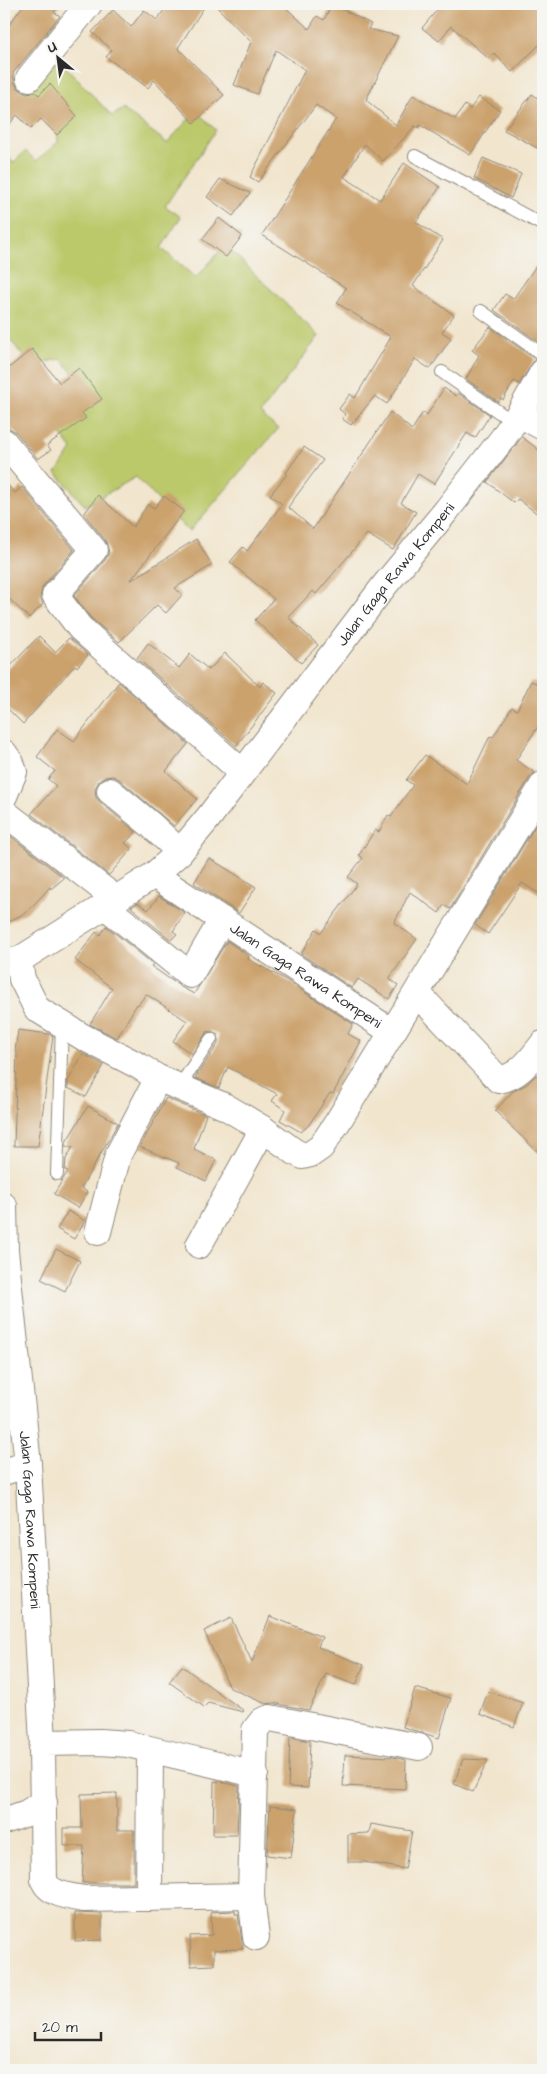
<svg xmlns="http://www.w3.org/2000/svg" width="547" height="2074" font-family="'Architects Daughter',sans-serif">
<rect width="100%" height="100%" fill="#f6f6f2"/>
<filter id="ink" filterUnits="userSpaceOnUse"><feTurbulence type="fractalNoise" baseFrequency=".02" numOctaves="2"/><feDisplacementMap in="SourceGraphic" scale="10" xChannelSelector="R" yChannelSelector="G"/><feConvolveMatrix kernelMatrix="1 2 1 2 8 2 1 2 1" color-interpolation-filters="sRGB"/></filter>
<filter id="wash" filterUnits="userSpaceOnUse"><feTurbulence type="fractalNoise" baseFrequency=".0096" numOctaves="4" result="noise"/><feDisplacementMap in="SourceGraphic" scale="20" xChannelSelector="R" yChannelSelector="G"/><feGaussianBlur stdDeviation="1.12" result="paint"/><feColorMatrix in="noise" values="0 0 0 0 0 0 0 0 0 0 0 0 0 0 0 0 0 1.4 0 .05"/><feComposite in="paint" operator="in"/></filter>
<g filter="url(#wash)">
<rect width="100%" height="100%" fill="#f1e5cd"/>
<!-- green -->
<path fill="#bbc96b" stroke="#737a4b" d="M 48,48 L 112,116 L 123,109 L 167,143 L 196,111 L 216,130 L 165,206 L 181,217 L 161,248 L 196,278 L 225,245 L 319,336 L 260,414 L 278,429 L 189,532 L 136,477 L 85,506 L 56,473 L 72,449 L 53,424 L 88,392 L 61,359 L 30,365 L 9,338 L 4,343 L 4,150 L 13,163 L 26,151 L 36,161 L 58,142 L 57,126 L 43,107 L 15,83 Z"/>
<g id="blocks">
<!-- building -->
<path fill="#cba16c" d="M 24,4 L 62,4 L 54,12 L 60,16 L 13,73 L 15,84 L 19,89 L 26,93 L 35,92 L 39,95 L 50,84 L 77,116 L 57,135 L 41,119 L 31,129 L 17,115 L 4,131 L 4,32 Z
M 168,4 L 206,4 L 178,48 L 224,95 L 194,123 L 154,80 L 148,88 L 106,57 L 112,50 L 92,32 L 113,10 L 131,27 L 144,10 L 157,20 Z
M 214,4 L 282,4 L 309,29 L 317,16 L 324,20 L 332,4 L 371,24 L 368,29 L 398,36 L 366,100 L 396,125 L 413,95 L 455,119 L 465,105 L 470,109 L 479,97 L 500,110 L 470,155 L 420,125 L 418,128 L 415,126 L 383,161 L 365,144 L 344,177 L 380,200 L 404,163 L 440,187 L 416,222 L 443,240 L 413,286 L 454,315 L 442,332 L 451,338 L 430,369 L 415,359 L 387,404 L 375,396 L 351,425 L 342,419 L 345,414 L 339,409 L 350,394 L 355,398 L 391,337 L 337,303 L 346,288 L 262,235 L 336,119 L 316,105 L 258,182 L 250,177 L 305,70 L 276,50 L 257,94 L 234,85 L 251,42 Z
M 442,4 L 543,4 L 543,41 L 512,72 L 494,53 L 489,59 L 451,26 L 439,41 L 422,28 Z
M 532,94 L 543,102 L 543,151 L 504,130 Z
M 483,158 L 521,174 L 511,198 L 474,178 Z
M 220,179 L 250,193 L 233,216 L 207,197 Z
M 219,218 L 242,236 L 226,257 L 202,239 Z
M 543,256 L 543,345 L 494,310 L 505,294 L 513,299 Z
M 490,327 L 535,359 L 519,384 L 514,381 L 503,400 L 501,398 L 498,402 L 466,379 L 479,355 L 472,350 Z
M 32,349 L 60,383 L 79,368 L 102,399 L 82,413 L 86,418 L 47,445 L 51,450 L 38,459 L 16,432 L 4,425 L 4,372 Z
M 444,388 L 456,396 L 458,393 L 490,415 L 475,438 L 467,433 L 434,484 L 418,474 L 401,503 L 416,512 L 393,550 L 367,534 L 316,594 L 313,591 L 288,617 L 318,645 L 301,663 L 255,620 L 274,599 L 230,562 L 243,547 L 247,551 L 282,504 L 270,495 L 287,474 L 286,473 L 304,447 L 323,460 L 288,507 L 313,529 L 390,412 L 412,430 L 423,412 L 427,415 Z
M 522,437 L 543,453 L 543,518 L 518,499 L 514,503 L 487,482 Z
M 4,481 L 15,493 L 22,487 L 74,550 L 43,586 L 40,597 L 43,604 L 29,618 L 4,594 Z
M 98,495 L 133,527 L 148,504 L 154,508 L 164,496 L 184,511 L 130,581 L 196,539 L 212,565 L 175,588 L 182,595 L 166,613 L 157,605 L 119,642 L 91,618 L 74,596 L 105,560 L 109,553 L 106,541 L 84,514 Z
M 39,636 L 55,652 L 69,638 L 88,655 L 77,667 L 75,665 L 23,724 L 4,705 L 4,673 Z
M 148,643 L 179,668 L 190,654 L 209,670 L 225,653 L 260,687 L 263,682 L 277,693 L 236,746 L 137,658 Z
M 531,681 L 543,686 L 543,719 L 516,760 L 535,773 L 530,777 L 450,909 L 444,905 L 439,913 L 410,892 L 394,923 L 417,939 L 389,979 L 398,985 L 389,999 L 358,979 L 352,988 L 301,954 L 316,929 L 321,933 L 357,884 L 348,877 L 363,858 L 359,855 L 375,830 L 379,832 L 388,815 L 391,817 L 413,785 L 406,780 L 425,755 L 467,784 L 490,736 L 493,737 L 512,707 L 517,710 Z
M 119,682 L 188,744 L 166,771 L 197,799 L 174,826 L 119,779 L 113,776 L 105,777 L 99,781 L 95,789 L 96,797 L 100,802 L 136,832 L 125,843 L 132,849 L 109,875 L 31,814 L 56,786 L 48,779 L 55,771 L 37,757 L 57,729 L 74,741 Z
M 543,813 L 543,896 L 522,883 L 488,934 L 475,925 Z
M 4,831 L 64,878 L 51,889 L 50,887 L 27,912 L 4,924 Z
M 209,858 L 256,887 L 239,913 L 194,883 Z
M 159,896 L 185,913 L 173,931 L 177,934 L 171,940 L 131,907 L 138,903 L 148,910 Z
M 106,926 L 153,964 L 151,966 L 181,987 L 194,994 L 227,941 L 249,956 L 248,959 L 286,980 L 353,1024 L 348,1034 L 361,1041 L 333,1094 L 330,1093 L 308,1126 L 301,1132 L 280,1120 L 285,1110 L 272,1101 L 277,1094 L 228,1067 L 219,1088 L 195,1078 L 218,1044 L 218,1035 L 212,1031 L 207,1032 L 192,1054 L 173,1041 L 187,1021 L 146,994 L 138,1005 L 137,1004 L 117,1038 L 90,1024 L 112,988 L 75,960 L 96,932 L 100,935 Z
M 18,1030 L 49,1034 L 53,1036 L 38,1146 L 14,1146 L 17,1051 L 15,1051 Z
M 83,1054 L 104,1065 L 86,1097 L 68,1088 L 68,1081 Z
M 536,1075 L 543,1081 L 543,1157 L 495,1111 L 512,1092 L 527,1084 Z
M 166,1098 L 206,1115 L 194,1149 L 216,1160 L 206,1181 L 177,1167 L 179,1163 L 140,1147 Z
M 88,1106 L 118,1123 L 81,1188 L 87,1192 L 78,1208 L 54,1194 L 68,1171 L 65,1170 L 66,1159 L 73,1147 L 66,1147 L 66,1142 Z
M 68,1211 L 85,1221 L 74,1239 L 57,1229 Z
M 56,1249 L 80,1261 L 65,1291 L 41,1279 Z
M 270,1616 L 322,1637 L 318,1647 L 364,1665 L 356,1685 L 326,1674 L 309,1710 L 273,1703 L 266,1704 L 230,1688 L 204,1631 L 231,1618 L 252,1662 Z
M 182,1666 L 244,1711 L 243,1712 L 208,1703 L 204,1707 L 169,1682 Z
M 415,1688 L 451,1698 L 439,1738 L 403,1727 Z
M 488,1691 L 523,1703 L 514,1727 L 480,1714 Z
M 290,1737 L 310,1741 L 308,1788 L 288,1787 Z
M 345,1755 L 393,1757 L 406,1760 L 405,1789 L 343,1786 Z
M 463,1759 L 488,1760 L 473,1792 L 454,1784 Z
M 214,1781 L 239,1786 L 237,1835 L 213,1835 Z
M 117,1793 L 117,1830 L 134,1830 L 134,1883 L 82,1883 L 84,1846 L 64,1846 L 64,1828 L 82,1828 L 81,1794 Z
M 270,1806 L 297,1809 L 291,1858 L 267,1855 Z
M 371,1824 L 412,1831 L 405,1869 L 364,1862 L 348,1862 L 348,1834 L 369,1833 Z
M 235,1911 L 235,1914 L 238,1914 L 243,1949 L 214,1950 L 214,1965 L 191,1966 L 190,1936 L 212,1935 L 211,1912 Z
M 75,1913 L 102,1914 L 102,1940 L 75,1941 Z"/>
</g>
</g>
<g filter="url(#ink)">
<use href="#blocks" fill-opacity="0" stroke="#8e887c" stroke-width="1"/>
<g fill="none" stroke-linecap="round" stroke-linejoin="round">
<!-- lane casing -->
<g stroke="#8e887c" stroke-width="14">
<path id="lane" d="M 415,156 L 543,225
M 481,311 L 543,355
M 442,372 L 513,422
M 179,1087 L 211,1039
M 57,1174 L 62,1024"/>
</g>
<!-- street casing -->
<g stroke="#8e887c" stroke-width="28">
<g id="street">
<path d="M 29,78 L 89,4"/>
<path d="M 519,414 L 543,427"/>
<path d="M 4,442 L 94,550 L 55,595 L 80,628 L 242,772"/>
<path d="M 4,753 L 11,763 L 14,772 L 4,796"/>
<path d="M 110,791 L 151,825 L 180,852"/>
<path d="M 4,812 L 116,899"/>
<path id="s1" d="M 154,875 L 392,1032"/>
<path d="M 105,906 L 190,975 L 222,920"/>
<path d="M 19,960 L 22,979 L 37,1009 L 83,1037 L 139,1066 L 158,1078 L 226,1107 L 263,1129 L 295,1152 L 303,1156 L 311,1154 L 321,1147 L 337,1123 L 543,785"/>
<path id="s2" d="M 4,962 L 19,960 L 154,875 L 180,852 L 209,817 L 384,586 L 446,511 L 503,438 L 519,414 L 543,372"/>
<path d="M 417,993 L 499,1080 C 520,1076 530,1060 543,1044"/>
<path id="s3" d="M 4,1206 L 5,1251 L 28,1464 L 43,1743"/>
<path d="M 98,1232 L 118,1155 L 158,1078"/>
<path d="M 199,1245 L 263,1129"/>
<path d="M 4,1472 L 28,1464"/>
<path d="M 4,1821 L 27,1813 L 44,1802"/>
<path d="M 251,1896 L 84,1899 C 72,1897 48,1894 44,1880 L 42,1750 L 43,1743 L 100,1742 L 128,1744 L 255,1774"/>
<path d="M 149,1898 L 150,1750"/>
<path d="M 256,1937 L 251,1896 L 255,1730 L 262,1721 L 270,1718 L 419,1747"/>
</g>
</g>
<!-- lane -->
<use href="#lane" stroke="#fff" stroke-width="12"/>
<!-- street -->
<use href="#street" stroke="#fff" stroke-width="26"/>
</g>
</g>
<g text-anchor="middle" stroke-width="4" stroke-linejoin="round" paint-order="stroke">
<!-- street labels -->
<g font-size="15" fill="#2b2b2b" stroke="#f6f6f2">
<text dy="5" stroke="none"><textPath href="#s2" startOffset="561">Jalan Gaga Rawa Kompeni</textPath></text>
<text dy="5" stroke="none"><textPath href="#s1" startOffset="182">Jalan Gaga Rawa Kompeni</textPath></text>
<text dy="5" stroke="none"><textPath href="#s3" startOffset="315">Jalan Gaga Rawa Kompeni</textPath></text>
</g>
</g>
<!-- margin -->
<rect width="547" height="2074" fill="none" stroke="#f6f6f2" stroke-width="20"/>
<!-- north arrow -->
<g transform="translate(58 58) rotate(331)" stroke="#f6f6f2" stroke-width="4" paint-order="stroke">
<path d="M0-4L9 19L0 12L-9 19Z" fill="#2b2b2b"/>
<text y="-8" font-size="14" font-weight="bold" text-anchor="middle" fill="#2b2b2b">U</text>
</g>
<!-- scale -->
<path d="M35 2032v8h66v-8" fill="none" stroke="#2b2b2b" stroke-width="2.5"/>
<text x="42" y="2032" font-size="15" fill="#2b2b2b" stroke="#f6f6f2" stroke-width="4" paint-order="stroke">20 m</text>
</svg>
